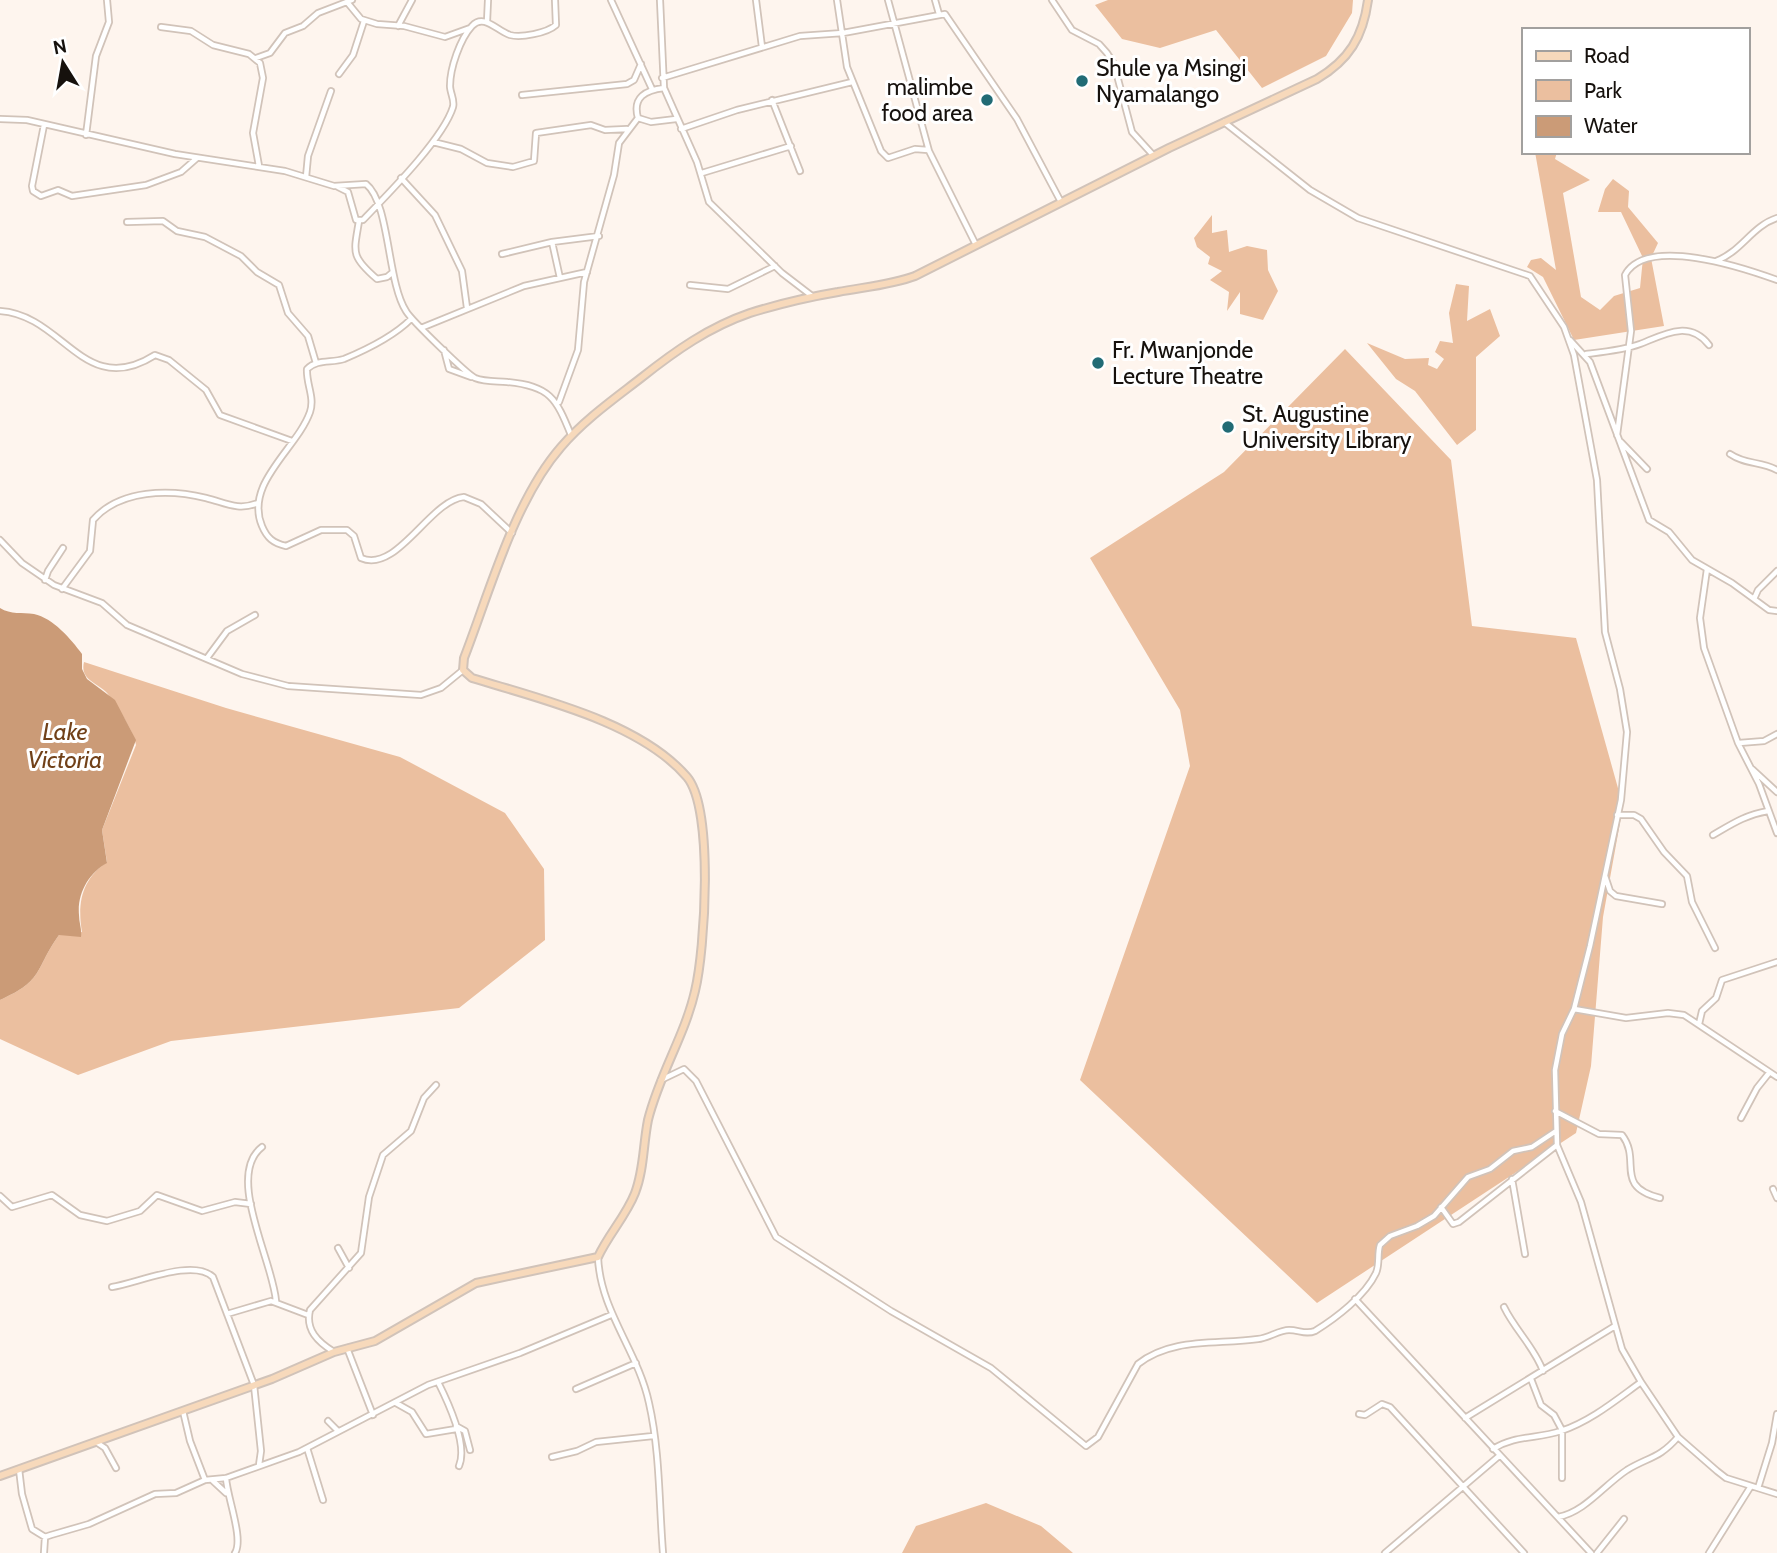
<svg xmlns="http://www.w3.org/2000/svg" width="1777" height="1553" font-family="Cabin,sans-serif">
<rect width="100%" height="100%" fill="#fef5ee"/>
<!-- green -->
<path fill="#ebbf9f" d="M 1108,0 L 1353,0 L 1352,13 L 1326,56 L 1262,88 L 1216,30 L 1160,48 L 1122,39 L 1095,5 Z
M 1535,152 L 1557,152 L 1555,159 L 1590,180 L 1563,193 L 1581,297 L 1600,310 L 1614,296 L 1640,288 L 1643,258 L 1621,212 L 1598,212 L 1605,189 L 1613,179 L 1629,191 L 1628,207 L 1658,243 L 1651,258 L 1664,326 L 1574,340 L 1543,277 L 1527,267 L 1531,260 L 1541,258 L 1556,270 Z
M 1212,215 L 1212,233 L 1227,230 L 1229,252 L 1247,246 L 1267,250 L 1268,270 L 1278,291 L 1263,320 L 1240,314 L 1240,292 L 1227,311 L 1229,292 L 1210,280 L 1222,271 L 1208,264 L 1210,257 L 1197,247 L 1194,238 Z
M 1456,284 L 1469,286 L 1467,321 L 1490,309 L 1500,336 L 1476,357 L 1476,430 L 1457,445 L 1415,391 L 1396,379 L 1367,343 L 1405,359 L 1429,358 L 1428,365 L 1437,369 L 1444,359 L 1435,352 L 1440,341 L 1453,343 L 1449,313 Z
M 1345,349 L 1451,460 L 1472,626 L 1576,638 L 1623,806 L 1603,917 L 1591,1066 L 1576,1133 L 1317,1303 L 1080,1080 L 1190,766 L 1180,710 L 1090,558 L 1224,472 Z
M 84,662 L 226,708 L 400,757 L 505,813 L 544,869 L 545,940 L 459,1008 L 171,1041 L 78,1075 L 0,1039 L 0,1000 C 45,980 34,970 59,935 L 82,932 C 77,903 82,879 107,862 L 102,830 L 136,745 C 135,734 114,699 105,691 C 95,682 80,679 84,662 Z
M 986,1503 L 1041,1526 L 1073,1553 L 902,1553 L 916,1526 Z"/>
<!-- water -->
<path fill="#cb9b77" d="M 0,608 C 11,615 22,612 34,614 C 53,618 71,639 82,654 L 82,669 L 87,679 L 115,700 L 136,740 L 102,830 L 107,863 C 89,873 77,893 79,915 C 79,923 82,929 81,937 L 59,935 C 34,970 45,980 0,1000 Z"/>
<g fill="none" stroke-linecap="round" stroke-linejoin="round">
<!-- minor casing -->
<g stroke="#d1c3b9" stroke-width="8">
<path id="minor" d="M 611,0 L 652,89
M 660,0 L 664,88 L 697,162 L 709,202 L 782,273 L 812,296
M 756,0 L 762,47
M 837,0 L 847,67 L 881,151 L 888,158 L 915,149 L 928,150
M 888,0 L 929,151 L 976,245
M 935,0 L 939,14
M 1052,0 L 1072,30 L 1099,44 L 1107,53 L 1114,64 L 1132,132 L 1153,155
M 347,2 L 361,19 L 377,24 L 404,26 L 445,37 L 470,28
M 487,22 L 488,0
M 398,26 L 412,0
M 161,27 L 191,31 L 213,45 L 249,54 L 260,63 L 263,78 L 253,133 L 259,166
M 256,58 L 270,53 L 285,33 L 303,26 L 318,13 L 352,0
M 339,74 L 353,55 L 364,21
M 662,78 L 800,36 L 843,33 L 945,14 L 1017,119 L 1061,202
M 664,88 C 646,90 632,97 638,118 L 651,122 L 676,119
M 522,95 L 627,84 L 634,80 L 641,64
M 772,100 L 800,171
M 0,119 L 27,120 L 175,154 L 285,171 L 334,186 L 366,184 C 390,203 387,282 406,311 C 411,320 467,374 475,378 C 485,382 497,381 507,382 C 550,386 556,398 571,435
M 1224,122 L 1310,190 L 1358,218 L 1530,276 L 1564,327 L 1574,355 L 1597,480 L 1605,632 L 1620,689 L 1627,732 L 1621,800 L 1590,946 L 1574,1009 L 1562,1034 L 1555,1070 L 1557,1145 L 1581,1202 L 1622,1349 L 1641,1382 L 1678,1437 L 1717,1471 L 1726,1478 L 1777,1494
M 44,125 L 32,186 L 33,191 L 41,196 L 58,190 L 72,196 L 146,185 L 181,172 L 197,158
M 681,129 L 737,110 L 852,82
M 86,135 L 96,56 L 109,22 L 107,0
M 433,142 L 461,149 L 487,163 L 513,167 L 534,161 L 536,133 L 591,125 L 605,130 L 627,129
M 702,173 L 791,146
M 306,177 L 308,156 L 331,91
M 401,178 L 435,215 L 462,271 L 467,308
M 338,187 L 348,192 L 356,220 L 363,220 C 388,194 443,139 453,107 C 455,100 450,93 450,86 C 450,68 460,39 472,26 C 484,13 497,31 510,35 C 521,38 547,33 556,25 L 555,0
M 359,221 C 354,252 350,256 377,279 L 387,277 L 393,272
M 127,222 L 163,221 L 177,231 L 205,237 L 241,256 L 257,272 L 279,285 L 288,313 L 308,336 L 316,363
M 552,242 L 560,278
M 502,254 L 552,242 L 599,236
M 1716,261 C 1741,252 1752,226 1777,218
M 690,285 L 728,289 L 775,266
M 0,311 C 64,315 84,400 155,355 L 169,360 L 206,390 L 220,415 L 292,441
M 411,319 C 393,337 368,349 344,359 C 331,363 317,359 307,369 C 306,384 315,397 310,412 C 297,449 244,483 262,526 C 267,538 273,543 286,546 L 321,530 L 347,530 L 354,536 L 361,558 C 397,574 430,500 464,497 L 481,504 L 512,533
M 421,328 L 524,286 L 587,272
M 1570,340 L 1590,362 L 1649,520 L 1669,532 L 1692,560 L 1732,583 L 1769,610 L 1777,611
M 444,350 L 449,369 L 471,377
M 1586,354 C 1603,352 1624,350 1640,344 C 1663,335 1689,319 1709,345
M 559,402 L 578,350 L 584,282 L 614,175 L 619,143 L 638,118
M 1617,435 L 1631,331 L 1625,275 C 1646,235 1744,268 1777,280
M 1621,442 L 1647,469
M 1730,454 C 1746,465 1761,461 1777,470
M 0,540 L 22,563 L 54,585 L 102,603 L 127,625 L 242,674 L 288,686 L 421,695 L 441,688 L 463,670
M 1707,569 L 1700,618 L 1704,648 L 1738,743 L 1759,784 L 1777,833
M 45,580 L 48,571 L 63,548
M 62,589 L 90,551 L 93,520 C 120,489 170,489 206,498 C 226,503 238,511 258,503
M 1754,599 L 1758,590 L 1777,571
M 207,658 L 227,631 L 255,615
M 1739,743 L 1764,741 L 1777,734
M 1752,769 L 1777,792
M 1617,815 L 1634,815 L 1641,819 L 1664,852 L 1687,876 L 1692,902 L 1715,948
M 1713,835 C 1732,824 1745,815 1768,811
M 1605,876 L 1610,891 L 1616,896 L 1662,904
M 1574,1009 L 1626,1018 L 1668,1013 L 1684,1015 L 1777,1077
M 1699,1024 L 1702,1011 L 1716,998 L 1722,980 L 1777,962
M 661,1080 L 684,1069 L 696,1081 L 776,1237 L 891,1311 L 991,1368 L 1086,1446 L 1098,1437 L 1138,1364 C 1172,1337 1218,1345 1258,1339 C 1269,1338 1279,1330 1289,1330 C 1299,1330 1306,1335 1315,1331 C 1336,1318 1365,1296 1376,1273 C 1380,1264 1377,1254 1380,1245 L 1390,1236 L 1417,1226 L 1434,1216 L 1468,1177 L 1490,1169 L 1513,1151 L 1532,1147 L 1556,1131
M 1555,1111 L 1599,1134 L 1622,1135 C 1642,1161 1613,1186 1660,1198
M 1741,1118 L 1757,1088 L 1769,1073
M 262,1147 C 225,1175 273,1261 276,1301
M 1512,1179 L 1525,1254
M 1773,1189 L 1777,1198
M 0,1196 L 12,1207 L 52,1195 L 80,1215 L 107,1221 L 140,1211 L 157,1195 L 202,1211 L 235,1202 L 251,1204
M 1441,1207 L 1453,1224 L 1459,1222 L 1557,1145
M 338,1248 L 349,1268
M 598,1257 C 600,1311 638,1351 649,1403 C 660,1451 659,1504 663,1553
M 112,1287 C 138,1283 193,1258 213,1277 L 254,1385 L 261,1451 L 259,1465
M 1355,1299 L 1591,1553
M 1504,1307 C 1515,1330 1535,1348 1543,1371
M 227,1314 L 271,1301 L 308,1315
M 347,1348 L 373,1415
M 334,1352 C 318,1342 305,1330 310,1310 L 361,1253 L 369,1197 L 383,1155 L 411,1131 L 424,1098 L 436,1085
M 1531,1379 L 1541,1405 L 1554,1415 L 1562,1430 L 1562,1478
M 438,1382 C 448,1402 468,1445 459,1466
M 576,1389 L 636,1363
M 396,1403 L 412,1412 L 426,1434 L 456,1429
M 183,1411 L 190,1441 L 205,1480
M 1359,1414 L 1365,1415 L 1382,1404 L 1390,1407 L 1524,1553
M 1465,1418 L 1615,1326
M 328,1421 L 338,1431
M 456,1426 L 465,1431 L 470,1450
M 96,1442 L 105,1448 L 116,1468
M 307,1448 L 323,1500
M 1493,1449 C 1515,1435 1537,1439 1561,1431 C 1591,1421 1616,1400 1641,1382
M 552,1457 L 577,1451 L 596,1442 L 653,1436
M 19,1469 L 22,1494 L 32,1529 L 45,1537 L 51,1535 L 89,1524 L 155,1494 L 176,1493 L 205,1480 L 226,1478 L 299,1452 L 428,1385 L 520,1353 L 611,1315
M 226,1478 C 227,1497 244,1539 235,1553
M 212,1480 L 226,1493
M 1758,1488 L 1772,1443 L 1777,1414
M 1558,1517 C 1585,1512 1604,1485 1627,1470 C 1648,1457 1659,1459 1678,1437
M 44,1553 L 45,1537
M 1385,1553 L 1499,1456
M 1597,1553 L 1624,1519
M 1709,1553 L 1751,1486"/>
</g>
<!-- secondary casing -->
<g stroke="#d1c3b9" stroke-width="10">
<path id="secondary" d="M 0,1476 L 272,1379 L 334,1352 L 375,1341 L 476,1283 L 598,1257 C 608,1235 626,1216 635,1193 C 644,1170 643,1145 648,1120 C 659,1075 685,1035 695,991 C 705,950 714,809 687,777 C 640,722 540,699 472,678 L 463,670 L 464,658 C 490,591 514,501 561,447 C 584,420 614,399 641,378 C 675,351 709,327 750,313 C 779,304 808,297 838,292 C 864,287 891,285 915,276 L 1169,148 L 1317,79 C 1349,60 1363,37 1368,0"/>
</g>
<!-- minor -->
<use href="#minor" stroke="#fff" stroke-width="4.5"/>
<!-- secondary -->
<use href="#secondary" stroke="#f7d9bb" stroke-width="6"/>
</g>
<!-- markers -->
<g fill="#216b75" stroke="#fff" stroke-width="2.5">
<circle cx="1082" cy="81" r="7"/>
<circle cx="987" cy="100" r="7"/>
<circle cx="1098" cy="363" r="7"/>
<circle cx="1228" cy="427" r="7"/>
</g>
<g text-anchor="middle" stroke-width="6" stroke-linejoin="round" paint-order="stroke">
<!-- poi labels -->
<g font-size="23" fill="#16110d" stroke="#fff" text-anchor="start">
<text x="1096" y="76">Shule ya Msingi<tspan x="1096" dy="26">Nyamalango</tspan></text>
<text x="973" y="95" text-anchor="end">malimbe<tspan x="973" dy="26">food area</tspan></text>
<text x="1112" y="358">Fr. Mwanjonde<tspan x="1112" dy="26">Lecture Theatre</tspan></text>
<text x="1242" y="422">St. Augustine<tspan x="1242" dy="26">University Library</tspan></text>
</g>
<!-- water labels -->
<g font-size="24" font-style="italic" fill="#714119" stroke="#fff">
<text x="65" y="740">Lake<tspan x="65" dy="28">Victoria</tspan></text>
</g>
</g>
<!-- legend -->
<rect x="1522" y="28" width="228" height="126" fill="#ffffff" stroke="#a2a09e" stroke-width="2"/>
<rect x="1536" y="51" width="35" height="10" fill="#f7d9bb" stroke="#a2a09e" stroke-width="2"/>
<text x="1584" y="63" font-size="21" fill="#16110d">Road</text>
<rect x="1536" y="80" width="35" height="21" fill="#ebbf9f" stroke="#a2a09e" stroke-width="2"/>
<text x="1584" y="98" font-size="21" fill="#16110d">Park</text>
<rect x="1536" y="116" width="35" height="21" fill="#cb9b77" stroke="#a2a09e" stroke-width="2"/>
<text x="1584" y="133" font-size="21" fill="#16110d">Water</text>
<!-- north arrow -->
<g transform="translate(63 63) rotate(349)" stroke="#ffffff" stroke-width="5" paint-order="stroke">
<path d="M0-5L12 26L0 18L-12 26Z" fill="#16110d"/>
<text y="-10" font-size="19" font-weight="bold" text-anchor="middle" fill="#16110d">N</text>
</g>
</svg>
